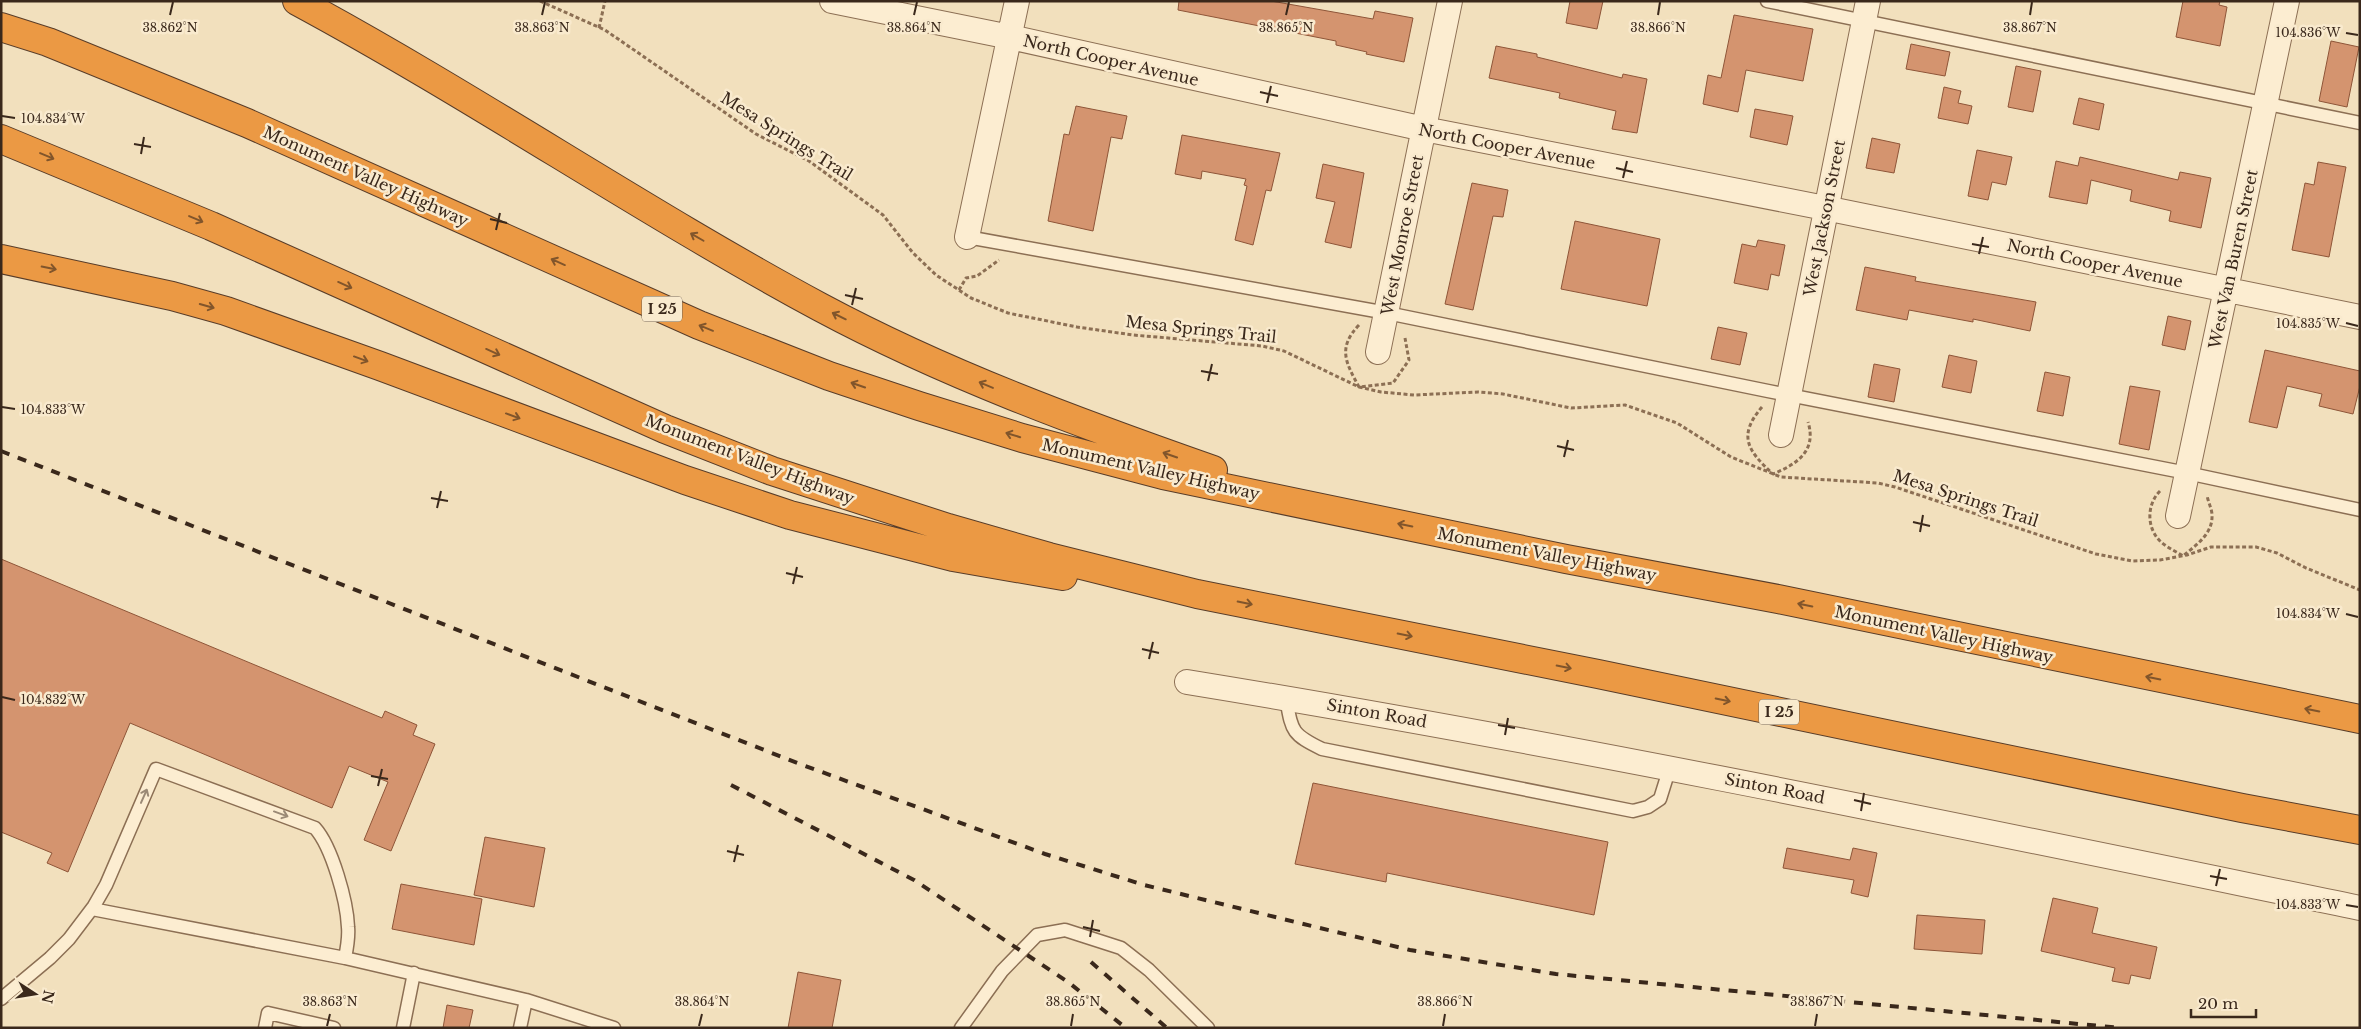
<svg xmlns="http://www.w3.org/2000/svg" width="2361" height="1029" font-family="'Libre Baskerville',serif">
<rect width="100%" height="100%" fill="#f2e0bd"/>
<!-- building -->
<path fill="#d4946f" stroke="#8e5538" d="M 1179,1 L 1271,1 L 1373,19 L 1375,11 L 1413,18 L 1404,62 L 1366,54 L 1367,52 L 1336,45 L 1336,41 L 1178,10 Z
M 1570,1 L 1603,1 L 1597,29 L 1566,23 Z
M 2183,1 L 2220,1 L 2219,5 L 2227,7 L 2220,46 L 2176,37 Z
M 1734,15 L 1813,29 L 1803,81 L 1746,70 L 1738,112 L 1703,104 L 1708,75 L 1721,78 Z
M 2331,41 L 2359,47 L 2347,107 L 2319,101 Z
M 1911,44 L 1950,52 L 1945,76 L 1906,69 Z
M 1496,46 L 1537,54 L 1537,57 L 1622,78 L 1623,74 L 1647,79 L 1637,133 L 1612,129 L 1616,111 L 1559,98 L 1560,93 L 1489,78 Z
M 2016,66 L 2041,71 L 2033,112 L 2008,107 Z
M 1944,87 L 1961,91 L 1958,103 L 1972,106 L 1968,124 L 1938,118 Z
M 2079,98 L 2104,104 L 2099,130 L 2073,124 Z
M 1076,106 L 1127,116 L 1122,139 L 1111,137 L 1093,231 L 1048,221 L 1064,134 L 1069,135 Z
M 1755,109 L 1793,116 L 1787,145 L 1750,137 Z
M 1182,135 L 1280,153 L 1271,191 L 1266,190 L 1253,245 L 1235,240 L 1247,186 L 1244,185 L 1246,179 L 1202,171 L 1201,179 L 1175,174 Z
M 1872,138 L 1900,144 L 1894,173 L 1866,168 Z
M 1977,150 L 2012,157 L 2006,185 L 1992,182 L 1988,200 L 1968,196 Z
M 2080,157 L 2178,180 L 2180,172 L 2211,178 L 2201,228 L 2169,221 L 2171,211 L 2130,201 L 2132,190 L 2091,180 L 2087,204 L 2049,197 L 2056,161 L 2078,166 Z
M 2318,162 L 2346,167 L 2329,257 L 2292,250 L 2305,183 L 2314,185 Z
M 1323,164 L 1364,173 L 1351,248 L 1325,242 L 1335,202 L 1316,198 Z
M 1472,183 L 1508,190 L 1503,217 L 1493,216 L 1473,310 L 1445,304 Z
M 1575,221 L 1660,239 L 1647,306 L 1561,289 Z
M 1758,240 L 1785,245 L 1779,276 L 1771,274 L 1768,290 L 1734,283 L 1742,244 L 1756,247 Z
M 1865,267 L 1916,277 L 1915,281 L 2036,302 L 2030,331 L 1973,319 L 1973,322 L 1909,310 L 1907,320 L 1856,310 Z
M 2168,316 L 2191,321 L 2185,350 L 2162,345 Z
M 1718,327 L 1747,333 L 1740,365 L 1711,359 Z
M 2265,350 L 2360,371 L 2360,386 L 2353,414 L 2319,406 L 2322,394 L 2287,386 L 2277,428 L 2249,422 Z
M 1949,355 L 1977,361 L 1971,393 L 1942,387 Z
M 1874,364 L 1900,369 L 1894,402 L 1868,397 Z
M 2045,372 L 2070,377 L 2063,416 L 2037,411 Z
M 2130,386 L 2160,391 L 2149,450 L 2119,444 Z
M 1,559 L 382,718 L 385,711 L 417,725 L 413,735 L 435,744 L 391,851 L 364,840 L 388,782 L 349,766 L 332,808 L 130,723 L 68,872 L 47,863 L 52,853 L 1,832 Z
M 1313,783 L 1608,842 L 1594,915 L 1387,873 L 1386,882 L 1295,864 Z
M 485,837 L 545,848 L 534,907 L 474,895 Z
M 1787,848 L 1850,860 L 1853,848 L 1877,853 L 1868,897 L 1851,893 L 1854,880 L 1783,868 Z
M 401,884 L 482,899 L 474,945 L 392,929 Z
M 2053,898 L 2098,908 L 2092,933 L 2157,947 L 2150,979 L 2131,975 L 2129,984 L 2112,981 L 2115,968 L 2041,951 Z
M 1917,915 L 1985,920 L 1982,954 L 1914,949 Z
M 798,972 L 841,980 L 832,1028 L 788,1028 Z
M 447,1005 L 473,1010 L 469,1028 L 443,1028 Z"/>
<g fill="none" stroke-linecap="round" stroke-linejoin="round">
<!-- lane casing -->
<g stroke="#8c6f54" stroke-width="15">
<path id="lane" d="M 1767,1 L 2360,123
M 967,237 L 1387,313 L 1768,391 L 2187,473 L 2360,510
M 1286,698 C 1292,731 1291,734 1322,749 L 1633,811 L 1648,807 L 1660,799 L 1670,767
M 92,909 L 345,958
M 1,999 L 50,958 L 69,939 L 94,906 L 106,885 L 156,769 L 315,828 C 332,847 347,901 348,927 C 349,937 347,948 345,958 L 526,1000 L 614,1028
M 265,1028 L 268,1013 L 334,1028
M 403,1028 L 414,973
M 520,1028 L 526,1000
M 961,1028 L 1002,971 L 1037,935 L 1065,930 L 1121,948 L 1149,970 L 1208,1028"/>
</g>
<!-- street casing -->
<g stroke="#8c6f54" stroke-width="26">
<path id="street" d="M 832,1 L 1010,37 L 1424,129 L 1825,208 L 2360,317
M 967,237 L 1017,1
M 1378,352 L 1450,1
M 1781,435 L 1868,1
M 2178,516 L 2287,1
M 1187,682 C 1580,746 1970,828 2360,908"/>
</g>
<!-- highway casing -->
<g stroke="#593d29" stroke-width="30">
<path id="highway" d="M 297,1 C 475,97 642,211 820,307 C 945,374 1079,423 1213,470
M 1,27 L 48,42 L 247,123 L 699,325 L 829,376 L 919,406 L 1022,438 L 1163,475 L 1566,559 L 1778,599 L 2360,719
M 1,139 L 211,226 L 665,429 L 772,471 L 948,528 L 1049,557 L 1197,594 L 1598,674 L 2242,808 L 2360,830
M 1,259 L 172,296 L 226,311 L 380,366 L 685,480 L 790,515 L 953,557 L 1063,576"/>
</g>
<!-- path -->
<path stroke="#8c6f54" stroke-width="3" stroke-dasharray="4 2.5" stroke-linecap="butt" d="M 540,1 L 605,30 L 756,134 L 809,161 L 883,215 L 913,253 L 936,275 L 971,298 L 1008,313 L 1077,327 L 1133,335 L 1262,346 L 1284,351 L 1359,387 L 1381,392 L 1414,395 L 1478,392 L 1503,394 L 1571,408 L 1625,405 L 1677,423 L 1731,457 L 1781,477 L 1878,483 L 1895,487 L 2096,554 L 2132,561 L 2160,560 L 2187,555 L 2211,547 L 2256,547 L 2277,553 L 2306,568 L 2360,590
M 599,28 L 605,1
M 959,290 L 966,278 L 977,276 L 999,260
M 1359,325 C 1337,348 1346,363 1359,387 L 1393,383 L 1409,360 L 1405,338
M 1762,407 C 1737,436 1748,451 1773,474 C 1797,464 1817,451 1808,422
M 2160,491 C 2147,504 2146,527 2160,541 C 2166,547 2175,551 2183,556 C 2196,545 2213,534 2212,515 C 2212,509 2208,502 2207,495"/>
<!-- lane -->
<use href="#lane" stroke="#fcedd1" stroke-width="12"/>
<!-- street -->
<use href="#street" stroke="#fcedd1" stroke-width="24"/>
<!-- highway -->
<use href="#highway" stroke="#eb9944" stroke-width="28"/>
<!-- rail -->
<path stroke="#3a281b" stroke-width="4" stroke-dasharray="9 9" stroke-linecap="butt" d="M 1,451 L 800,764 L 1045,854 L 1144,885 L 1410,950 L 1556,974 L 2121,1028
M 731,785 L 914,880 L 1068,982 L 1126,1028
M 1091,962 L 1167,1028"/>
</g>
<!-- one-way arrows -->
<defs><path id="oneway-shaft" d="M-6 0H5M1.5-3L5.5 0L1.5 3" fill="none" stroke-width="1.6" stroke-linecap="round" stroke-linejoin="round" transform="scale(1.25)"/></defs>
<g stroke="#81552b">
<use href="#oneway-shaft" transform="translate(47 156) rotate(23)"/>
<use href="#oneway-shaft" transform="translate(196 219) rotate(23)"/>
<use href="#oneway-shaft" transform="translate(697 237) rotate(-150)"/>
<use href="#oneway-shaft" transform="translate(558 262) rotate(-156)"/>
<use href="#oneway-shaft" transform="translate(49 268) rotate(11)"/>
<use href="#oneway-shaft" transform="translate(345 285) rotate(24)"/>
<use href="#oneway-shaft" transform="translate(207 306) rotate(16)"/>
<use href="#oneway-shaft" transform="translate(839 316) rotate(-154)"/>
<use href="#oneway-shaft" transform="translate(706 328) rotate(-158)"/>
<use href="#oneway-shaft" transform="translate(493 352) rotate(24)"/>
<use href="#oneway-shaft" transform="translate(361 359) rotate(20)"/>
<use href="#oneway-shaft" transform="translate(858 385) rotate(-161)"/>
<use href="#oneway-shaft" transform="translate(986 385) rotate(-157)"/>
<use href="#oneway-shaft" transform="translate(513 416) rotate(20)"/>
<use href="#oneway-shaft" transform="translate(1013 435) rotate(-163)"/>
<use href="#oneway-shaft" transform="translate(1170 455) rotate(-161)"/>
<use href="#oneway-shaft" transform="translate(1405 525) rotate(-168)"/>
<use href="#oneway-shaft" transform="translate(1245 603) rotate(11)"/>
<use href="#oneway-shaft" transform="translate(1805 605) rotate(-168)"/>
<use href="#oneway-shaft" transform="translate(1405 635) rotate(11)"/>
<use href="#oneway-shaft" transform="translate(1564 667) rotate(11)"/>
<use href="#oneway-shaft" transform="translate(2153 678) rotate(-169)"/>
<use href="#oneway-shaft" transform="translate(1723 700) rotate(12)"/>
<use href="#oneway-shaft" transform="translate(2312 710) rotate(-169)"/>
</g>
<g stroke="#9b8a76">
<use href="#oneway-shaft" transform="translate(144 796) rotate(-66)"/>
<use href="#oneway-shaft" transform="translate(281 814) rotate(20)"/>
</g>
<!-- ticks -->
<path fill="none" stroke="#3a281b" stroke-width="2" d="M 170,15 L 173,2M 542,15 L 545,2M 914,15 L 917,2M 1286,15 L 1289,2M 1658,15 L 1660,2M 2030,15 L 2032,2M 2346,33 L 2358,35M 1260,92 L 1278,96M 1267,103 L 1271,86M 2,116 L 15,118M 134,144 L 151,147M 141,154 L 144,137M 1616,168 L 1633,172M 1623,178 L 1627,161M 490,219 L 507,223M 496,230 L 500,213M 1972,244 L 1989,247M 1979,254 L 1983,237M 845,295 L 863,299M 852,305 L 856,288M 2346,323 L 2358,326M 1201,371 L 1218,374M 1208,381 L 1212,364M 2,407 L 15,409M 1557,446 L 1574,450M 1564,457 L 1568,440M 431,498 L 448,501M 437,508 L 441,491M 1913,522 L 1930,526M 1920,532 L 1923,515M 786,573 L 803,577M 793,584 L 797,567M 2346,614 L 2358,617M 1142,649 L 1159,653M 1149,659 L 1153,642M 2,697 L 15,700M 1498,725 L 1515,728M 1505,735 L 1508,718M 371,776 L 388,779M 378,786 L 382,769M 1854,800 L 1871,804M 1861,811 L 1864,793M 727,851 L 744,855M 734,862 L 738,845M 2210,876 L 2227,879M 2216,886 L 2220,869M 2346,905 L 2358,907M 1083,927 L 1100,931M 1090,937 L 1093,920M 327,1026 L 330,1014M 699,1026 L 702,1014M 1071,1026 L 1073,1014M 1443,1026 L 1445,1014M 1815,1026 L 1817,1014"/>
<g text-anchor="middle" stroke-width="5" stroke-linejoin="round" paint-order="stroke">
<!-- shield labels -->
<g fill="#f9eace" stroke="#736251" stroke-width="1">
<rect x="642" y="296.5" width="40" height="25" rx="4"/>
<rect x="1759" y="699.5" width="40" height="25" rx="4"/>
</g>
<g font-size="15" font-weight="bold" fill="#3a281b">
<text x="662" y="314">I 25</text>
<text x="1779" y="717">I 25</text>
</g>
<!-- street labels -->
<g font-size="16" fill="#3a281b" stroke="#f9eace">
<text transform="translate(1111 60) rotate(13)" y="6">North Cooper Avenue</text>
<text transform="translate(787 136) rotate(32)" y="6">Mesa Springs Trail</text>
<text transform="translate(1507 146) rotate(11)" y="6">North Cooper Avenue</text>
<text transform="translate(366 176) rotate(24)" y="6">Monument Valley Highway</text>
<text transform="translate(1824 218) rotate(-79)" y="6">West Jackson Street</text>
<text transform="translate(1402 235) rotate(-79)" y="6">West Monroe Street</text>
<text transform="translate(2233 259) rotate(-78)" y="6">West Van Buren Street</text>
<text transform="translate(2095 263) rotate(12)" y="6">North Cooper Avenue</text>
<text transform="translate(1201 329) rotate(6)" y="6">Mesa Springs Trail</text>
<text transform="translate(750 459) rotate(21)" y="6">Monument Valley Highway</text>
<text transform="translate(1151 469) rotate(13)" y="6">Monument Valley Highway</text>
<text transform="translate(1966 498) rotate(18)" y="6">Mesa Springs Trail</text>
<text transform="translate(1547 554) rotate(11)" y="6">Monument Valley Highway</text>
<text transform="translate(1944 634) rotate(12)" y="6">Monument Valley Highway</text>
<text transform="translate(1377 713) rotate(10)" y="6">Sinton Road</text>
<text transform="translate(1775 788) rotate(11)" y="6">Sinton Road</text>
</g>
</g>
<g font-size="12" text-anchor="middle" fill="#3a281b" stroke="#f9eace" stroke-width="5" stroke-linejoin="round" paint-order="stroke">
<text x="170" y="32">38.862°N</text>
<text x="542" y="32">38.863°N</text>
<text x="914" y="32">38.864°N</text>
<text x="1286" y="32">38.865°N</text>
<text x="1658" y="32">38.866°N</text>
<text x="2030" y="32">38.867°N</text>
<text x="2308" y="37">104.836°W</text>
<text x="53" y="123">104.834°W</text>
<text x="2308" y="328">104.835°W</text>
<text x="53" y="414">104.833°W</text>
<text x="2308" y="618">104.834°W</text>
<text x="53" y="704">104.832°W</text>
<text x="2308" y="909">104.833°W</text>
<text x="330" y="1006">38.863°N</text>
<text x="702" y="1006">38.864°N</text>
<text x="1073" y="1006">38.865°N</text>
<text x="1445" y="1006">38.866°N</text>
<text x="1817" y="1006">38.867°N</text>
</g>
<!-- border -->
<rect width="2361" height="1029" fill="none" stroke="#3a281b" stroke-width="5"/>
<!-- north arrow -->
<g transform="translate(35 994) rotate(102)" stroke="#f9eace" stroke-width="4" paint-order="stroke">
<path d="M0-4L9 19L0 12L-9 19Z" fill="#3a281b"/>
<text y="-8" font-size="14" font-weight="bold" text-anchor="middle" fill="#3a281b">N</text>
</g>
<!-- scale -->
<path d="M2191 1009v8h65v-8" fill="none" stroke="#3a281b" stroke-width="2.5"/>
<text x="2198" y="1009" font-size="15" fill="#3a281b" stroke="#f9eace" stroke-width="4" paint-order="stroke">20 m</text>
</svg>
